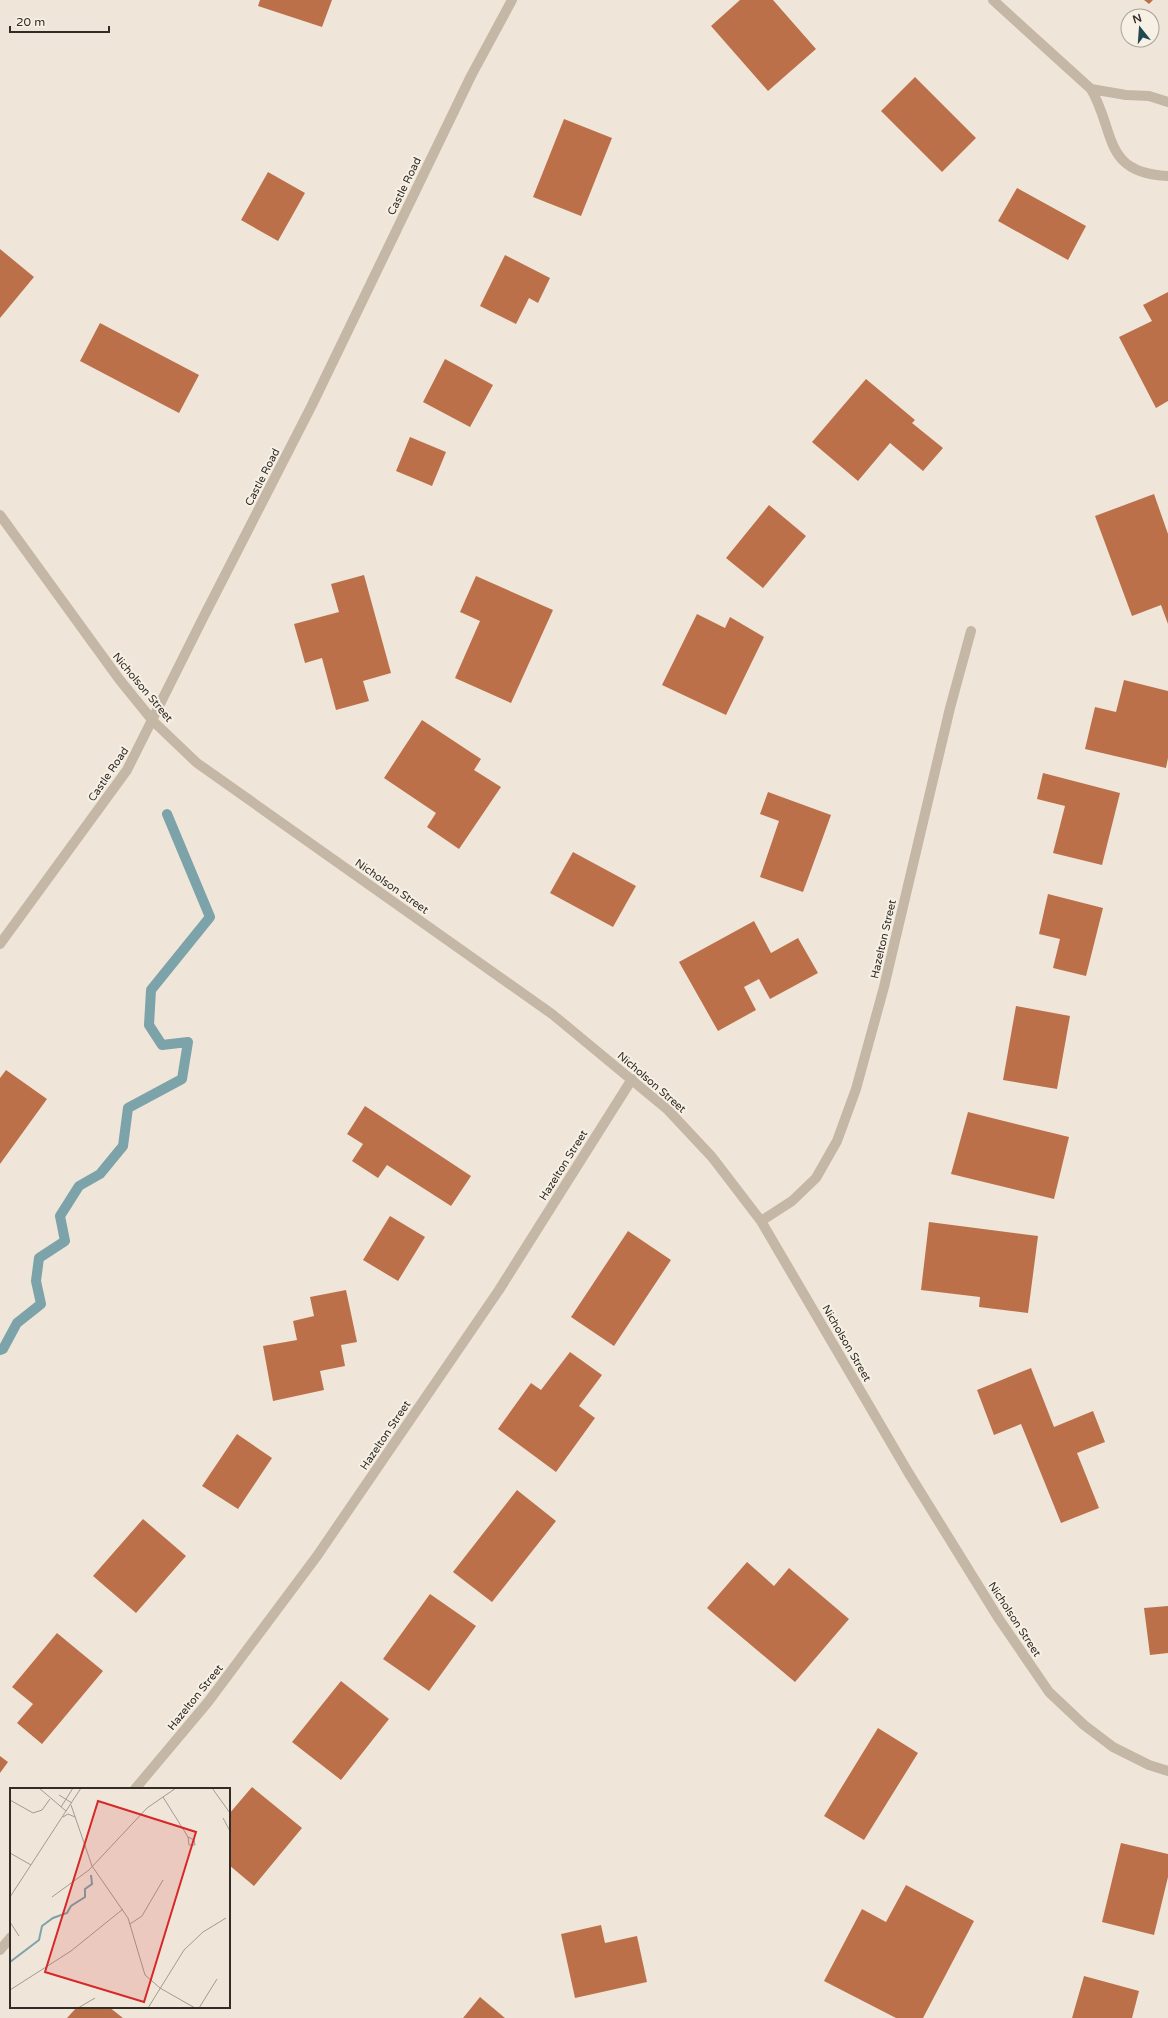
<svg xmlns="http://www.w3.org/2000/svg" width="1168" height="2018" font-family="'Varela Round',sans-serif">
<rect width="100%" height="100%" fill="#efe6d9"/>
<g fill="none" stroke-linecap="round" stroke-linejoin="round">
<!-- stream -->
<path stroke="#7ba3a9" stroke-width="10" d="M 0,1350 L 3,1349 L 17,1323 L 41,1304 L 36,1281 L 39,1258 L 65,1241 L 60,1216 L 79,1186 L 100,1174 L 123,1146 L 128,1108 L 182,1079 L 188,1042 L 162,1045 L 149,1025 L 151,990 L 210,917 L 167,814"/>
</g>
<!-- building -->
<path fill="#bc704a" d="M 260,0 L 332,0 L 322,27 L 258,6 Z
M 740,0 L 773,0 L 816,49 L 768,91 L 711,26 Z
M 1144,0 L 1153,0 L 1149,4 Z
M 915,77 L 976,138 L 942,172 L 881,111 Z
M 564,119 L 612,138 L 581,216 L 533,197 Z
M 268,172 L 305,193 L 278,241 L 241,220 Z
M 1017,188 L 1086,226 L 1068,260 L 998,221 Z
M 0,249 L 34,277 L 0,318 Z
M 505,255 L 550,278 L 538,303 L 529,298 L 516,324 L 480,306 Z
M 1168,292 L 1168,401 L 1156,408 L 1119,337 L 1152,321 L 1143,305 Z
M 100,323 L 199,375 L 179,413 L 80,361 Z
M 445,359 L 493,385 L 470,427 L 423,402 Z
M 866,379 L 915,420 L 912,423 L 943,448 L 923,471 L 890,443 L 858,481 L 812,442 Z
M 410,437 L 446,452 L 432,486 L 396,471 Z
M 1154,494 L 1168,534 L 1168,624 L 1161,605 L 1132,616 L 1095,516 Z
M 769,505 L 806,536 L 763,588 L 726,558 Z
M 364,575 L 391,673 L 363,681 L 369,701 L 336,710 L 322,658 L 305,663 L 294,624 L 339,612 L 331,584 Z
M 476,576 L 553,610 L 511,703 L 455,678 L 480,621 L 460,612 Z
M 697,614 L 725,628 L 730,617 L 764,637 L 726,715 L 662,685 Z
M 1124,680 L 1168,691 L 1168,758 L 1166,768 L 1085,749 L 1095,707 L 1116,712 Z
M 422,720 L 481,759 L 474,770 L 501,787 L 459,849 L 427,827 L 436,813 L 384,778 Z
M 1043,773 L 1120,793 L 1102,865 L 1053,853 L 1065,806 L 1037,799 Z
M 768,792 L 831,815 L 803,892 L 760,877 L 779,821 L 760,814 Z
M 573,852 L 636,886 L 613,927 L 550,893 Z
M 1048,894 L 1103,908 L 1086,976 L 1053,968 L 1060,939 L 1039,934 Z
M 754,921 L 771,953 L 798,938 L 818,973 L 770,999 L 759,979 L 744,987 L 756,1010 L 718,1031 L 679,962 Z
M 1016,1006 L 1070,1016 L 1057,1089 L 1003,1080 Z
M 6,1070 L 47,1099 L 0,1164 L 0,1078 Z
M 365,1106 L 471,1176 L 451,1206 L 387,1165 L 378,1178 L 352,1161 L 363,1144 L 347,1134 Z
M 968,1112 L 1069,1137 L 1054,1199 L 951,1174 Z
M 390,1216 L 425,1237 L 398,1281 L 363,1260 Z
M 929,1222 L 1038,1236 L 1028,1313 L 979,1307 L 980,1297 L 921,1290 Z
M 628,1231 L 671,1260 L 614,1346 L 571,1317 Z
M 346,1290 L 357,1342 L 341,1345 L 345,1366 L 320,1371 L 324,1390 L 273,1401 L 263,1346 L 297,1340 L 293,1321 L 314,1316 L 310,1297 Z
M 570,1352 L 602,1375 L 579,1406 L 595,1418 L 556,1472 L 498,1429 L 531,1383 L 541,1390 Z
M 1031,1368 L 1054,1427 L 1093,1411 L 1105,1442 L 1077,1453 L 1099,1508 L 1061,1523 L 1021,1424 L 994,1435 L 977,1390 Z
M 237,1434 L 272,1458 L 238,1509 L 202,1486 Z
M 517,1490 L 556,1521 L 492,1602 L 453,1572 Z
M 143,1519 L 186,1556 L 136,1613 L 93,1576 Z
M 747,1562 L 774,1586 L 789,1568 L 849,1619 L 795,1682 L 707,1608 Z
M 430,1594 L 476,1626 L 429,1691 L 383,1659 Z
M 1168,1606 L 1168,1653 L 1150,1655 L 1144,1608 Z
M 57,1633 L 103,1671 L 42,1744 L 17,1723 L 33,1704 L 12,1687 Z
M 341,1681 L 389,1719 L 341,1780 L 292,1742 Z
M 878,1728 L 918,1753 L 864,1840 L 824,1816 Z
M 0,1756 L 8,1762 L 0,1773 Z
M 252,1787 L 302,1828 L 254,1886 L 229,1865 L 229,1814 Z
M 1121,1843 L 1168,1854 L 1168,1877 L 1154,1935 L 1102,1922 Z
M 906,1885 L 974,1921 L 923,2018 L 896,2018 L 824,1981 L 862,1909 L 886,1922 Z
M 601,1925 L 605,1943 L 637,1936 L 647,1982 L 575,1998 L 561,1934 Z
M 1084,1976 L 1139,1991 L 1132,2018 L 1072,2018 Z
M 480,1997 L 505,2018 L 463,2018 Z
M 77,2007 L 109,2007 L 123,2018 L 67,2018 Z"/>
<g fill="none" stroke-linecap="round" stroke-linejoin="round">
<!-- minor -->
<path stroke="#c5b7a6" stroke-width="10" d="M 993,0 L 1091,89
M 1168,102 L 1149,96 L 1126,95 L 1091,89 C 1116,132 1102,173 1168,176
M 0,515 L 119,679 L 153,721 L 197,763 L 552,1014 L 668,1110 L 712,1157 L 761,1221 L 908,1472 L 999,1619 L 1049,1692 L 1084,1725 L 1113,1747 L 1149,1765 L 1168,1771
M 0,944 L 127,770 L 204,616 L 312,405 L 471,76 L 512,0
M 761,1221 L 792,1201 L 816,1178 L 837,1141 L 856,1089 L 884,987 L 950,708 L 971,631
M 135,1789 L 208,1702 L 317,1556 L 499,1290 L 632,1079
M 0,1950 L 11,1937"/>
</g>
<g text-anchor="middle" stroke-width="4" stroke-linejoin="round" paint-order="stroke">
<!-- street labels -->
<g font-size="11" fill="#322b26" stroke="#f7f0e5">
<text transform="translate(404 186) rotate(-64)" y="4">Castle Road</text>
<text transform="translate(262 477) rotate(-63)" y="4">Castle Road</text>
<text transform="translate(143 687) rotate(50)" y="4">Nicholson Street</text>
<text transform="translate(108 774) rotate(-56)" y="4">Castle Road</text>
<text transform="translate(392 886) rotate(35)" y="4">Nicholson Street</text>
<text transform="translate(883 939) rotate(-77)" y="4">Hazelton Street</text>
<text transform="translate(652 1082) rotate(41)" y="4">Nicholson Street</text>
<text transform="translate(563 1165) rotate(-58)" y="4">Hazelton Street</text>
<text transform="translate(847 1343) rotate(60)" y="4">Nicholson Street</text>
<text transform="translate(385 1435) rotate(-56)" y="4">Hazelton Street</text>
<text transform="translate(1015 1619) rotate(57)" y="4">Nicholson Street</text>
<text transform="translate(195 1697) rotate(-51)" y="4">Hazelton Street</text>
</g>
</g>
<!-- overview -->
<g transform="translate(10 1788)">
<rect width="220" height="220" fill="#efe6d9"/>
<path fill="none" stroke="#7ba3a9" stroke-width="2" d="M 0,174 L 29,152 L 32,138 L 43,130 L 57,125 L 61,118 L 75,109 L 75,101 L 82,96 L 81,87"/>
<path fill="none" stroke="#a39b91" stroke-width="1" d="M 29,0 L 56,23M 202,0 L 220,25M 49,7 L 62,15M 153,9 L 178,49M 0,12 L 23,25 L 32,22 L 40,11M 61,17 L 82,78 L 118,130 L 135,187 L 150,200 L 185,220M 51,19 L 63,0M 53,29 L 58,26 L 65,29M 213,30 L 220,43M 178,49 L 184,52 L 185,57 L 179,57 ZM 0,65 L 21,77M 0,109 L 71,0M 42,109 L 79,82 L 137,20 L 166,0M 0,134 L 9,148M 120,136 L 132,128 L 153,92M 0,202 L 61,163 L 113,121M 68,220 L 85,210M 138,220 L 174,162 L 193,144 L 216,130M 189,220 L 207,191"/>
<path fill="#d62828" fill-opacity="0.15" stroke="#d62828" stroke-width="2" d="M 88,13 L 186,44 L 134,214 L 35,184 Z"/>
<rect width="220" height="220" fill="none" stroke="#322b26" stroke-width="2"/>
</g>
<!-- north arrow -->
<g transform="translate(1140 28) rotate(343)"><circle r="19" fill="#f7f0e5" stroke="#a8a199"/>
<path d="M0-3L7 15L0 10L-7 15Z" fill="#204850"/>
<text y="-6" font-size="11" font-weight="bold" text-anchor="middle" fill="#322b26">N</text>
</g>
<!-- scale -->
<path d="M10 26v6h99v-6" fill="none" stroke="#322b26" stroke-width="2"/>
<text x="16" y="26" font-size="12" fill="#322b26" stroke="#f7f0e5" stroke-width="3" paint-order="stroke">20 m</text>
</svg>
